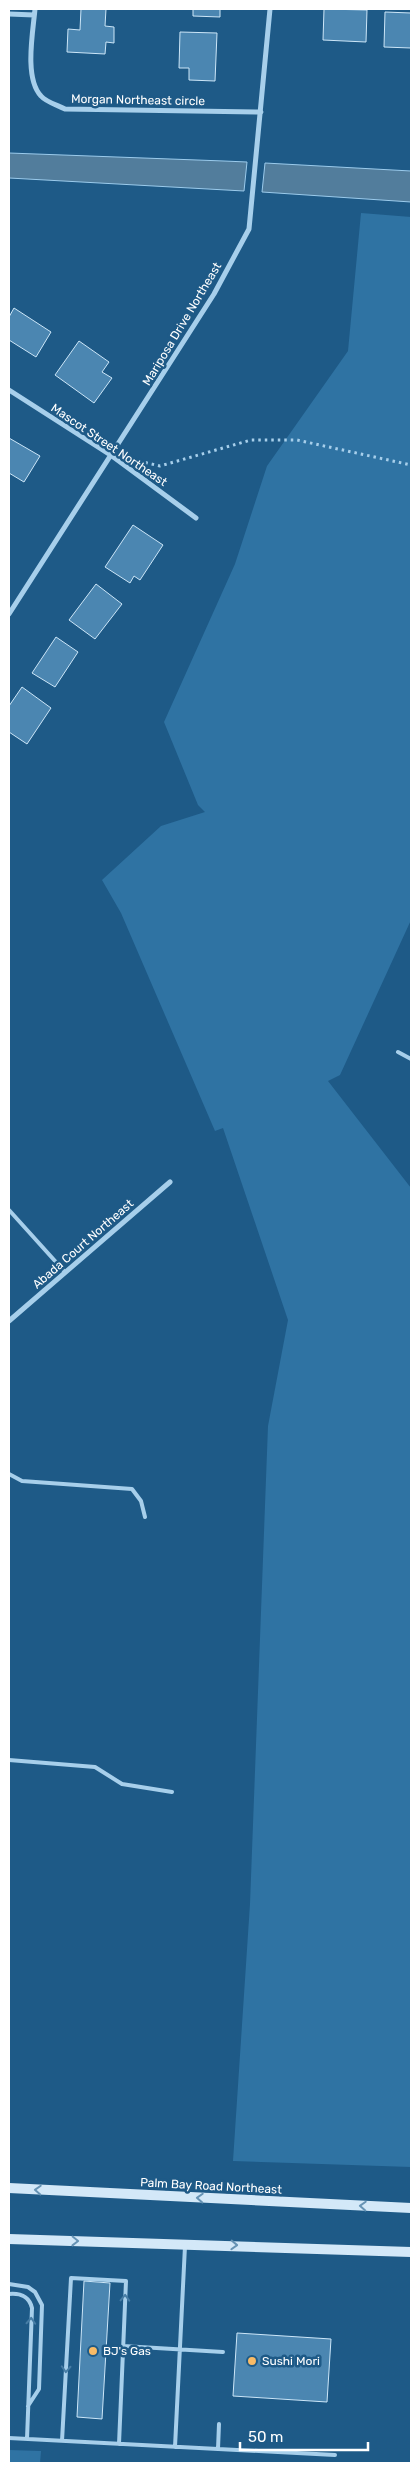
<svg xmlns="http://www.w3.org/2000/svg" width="420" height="2472" font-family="Rubik,sans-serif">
<rect width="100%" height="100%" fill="#1e5a87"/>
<!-- green -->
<path fill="#2f73a3" d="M 361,213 L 411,217 L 411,920 L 340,1075 L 328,1081 L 411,1188 L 411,2167 L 233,2161 L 250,1904 L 268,1426 L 288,1320 L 223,1128 L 215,1131 L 121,913 L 102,880 L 161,826 L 205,812 L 198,805 L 164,722 L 235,564 L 267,466 L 348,351 Z
M 9,2450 L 41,2451 L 40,2463 L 9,2463 Z"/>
<!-- water -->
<path fill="#527d9c" stroke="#9bcbec" d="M 9,153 L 224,161 L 247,162 L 244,191 L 9,178 Z
M 265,163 L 411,171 L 411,202 L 262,192 Z"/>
<!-- building -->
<path fill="#4b86b1" stroke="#cce6f8" d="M 81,9 L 106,9 L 105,26 L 114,27 L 114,43 L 106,42 L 105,54 L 67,52 L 68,29 L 80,30 Z
M 193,9 L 220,9 L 220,17 L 193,16 Z
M 324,9 L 367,10 L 366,42 L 323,40 Z
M 385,12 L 411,13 L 411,48 L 384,47 Z
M 180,32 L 217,33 L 215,81 L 189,80 L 189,68 L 179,68 Z
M 14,308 L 51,332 L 36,357 L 9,340 L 9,317 Z
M 79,341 L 109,362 L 102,372 L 112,378 L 94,403 L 55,375 Z
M 9,438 L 40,456 L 24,482 L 9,473 Z
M 133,525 L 163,545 L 140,580 L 134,576 L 130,583 L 105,567 Z
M 96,584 L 122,604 L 95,639 L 69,620 Z
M 56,637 L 78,652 L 55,687 L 32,673 Z
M 22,687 L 51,708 L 27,744 L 9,732 L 9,706 Z
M 84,2281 L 110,2283 L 102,2419 L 77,2417 Z
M 237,2333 L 331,2339 L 327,2402 L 233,2396 Z"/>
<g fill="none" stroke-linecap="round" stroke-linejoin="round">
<!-- path -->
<path stroke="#a7cfeb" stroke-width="3" stroke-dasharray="2.5 4" stroke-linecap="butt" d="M 139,461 L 160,466 L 251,440 L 297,440 L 411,465"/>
<!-- service -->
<path stroke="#a7cfeb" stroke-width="4" d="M 398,1052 L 411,1059
M 9,1210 L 65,1272
M 9,1474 L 22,1481 L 132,1489 L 141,1501 L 145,1517
M 9,1760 L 95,1767 L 122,1784 L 172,1792
M 9,2284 L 28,2287 L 35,2292 L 42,2305 L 39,2389 L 28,2406
M 9,2294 C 21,2293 29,2296 32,2308 L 27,2439
M 123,2346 L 223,2352
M 9,2438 L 335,2455
M 62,2441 L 71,2278 L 126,2281 L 119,2444
M 175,2447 L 185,2246
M 218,2449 L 219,2424"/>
<!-- minor -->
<path stroke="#a7cfeb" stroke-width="5" d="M 35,9 C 33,32 24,78 41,96 C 46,102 57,105 65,109 L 261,112
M 9,14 L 34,15
M 9,390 L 112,456 L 196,518
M 9,614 L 214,294 L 249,229 L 270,9
M 9,1321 L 170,1182"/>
<!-- secondary -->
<path stroke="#d3e8f8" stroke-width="10" d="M 9,2188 L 411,2208
M 9,2239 L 411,2252"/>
</g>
<!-- one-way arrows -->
<defs><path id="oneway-chevron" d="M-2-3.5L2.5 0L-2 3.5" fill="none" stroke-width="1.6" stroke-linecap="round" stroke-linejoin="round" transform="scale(1.25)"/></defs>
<g stroke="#6693b4">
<use href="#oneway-chevron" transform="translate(38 2190) rotate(-177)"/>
<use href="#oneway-chevron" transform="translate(200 2198) rotate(-177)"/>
<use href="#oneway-chevron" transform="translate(363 2206) rotate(-177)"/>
<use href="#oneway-chevron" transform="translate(75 2241) rotate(1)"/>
<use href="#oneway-chevron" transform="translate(234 2245) rotate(2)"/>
</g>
<g stroke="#477da5">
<use href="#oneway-chevron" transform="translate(125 2298) rotate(-88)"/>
<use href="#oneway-chevron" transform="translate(31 2321) rotate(-87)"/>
<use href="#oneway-chevron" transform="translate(66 2369) rotate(93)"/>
</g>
<!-- markers -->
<g fill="#f9bb66" stroke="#1e5a87" stroke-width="2">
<circle cx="93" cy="2351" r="5"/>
<circle cx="252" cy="2361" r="5"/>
</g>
<g text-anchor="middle" stroke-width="5" stroke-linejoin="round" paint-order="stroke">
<!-- street labels -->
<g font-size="12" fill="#fff" stroke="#1e5a87">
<text transform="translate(138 100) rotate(1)" y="4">Morgan Northeast circle</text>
<text transform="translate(182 324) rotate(-59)" y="4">Mariposa Drive Northeast</text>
<text transform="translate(109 445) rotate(34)" y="4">Mascot Street Northeast</text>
<text transform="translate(83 1244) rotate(-41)" y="4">Abada Court Northeast</text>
<text transform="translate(211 2186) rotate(3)" y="4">Palm Bay Road Northeast</text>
</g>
<!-- poi labels -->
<g font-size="12" fill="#fff" stroke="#1e5a87" text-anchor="start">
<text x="103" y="2355">BJ's Gas</text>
<text x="262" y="2365">Sushi Mori</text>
</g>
</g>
<!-- border -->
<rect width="420" height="2472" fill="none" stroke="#ffffff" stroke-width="20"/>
<!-- scale -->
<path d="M240 2442v8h128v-8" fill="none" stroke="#ffffff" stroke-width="2.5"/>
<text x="248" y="2442" font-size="15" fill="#ffffff" stroke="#1e5a87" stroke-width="4" paint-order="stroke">50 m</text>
</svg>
